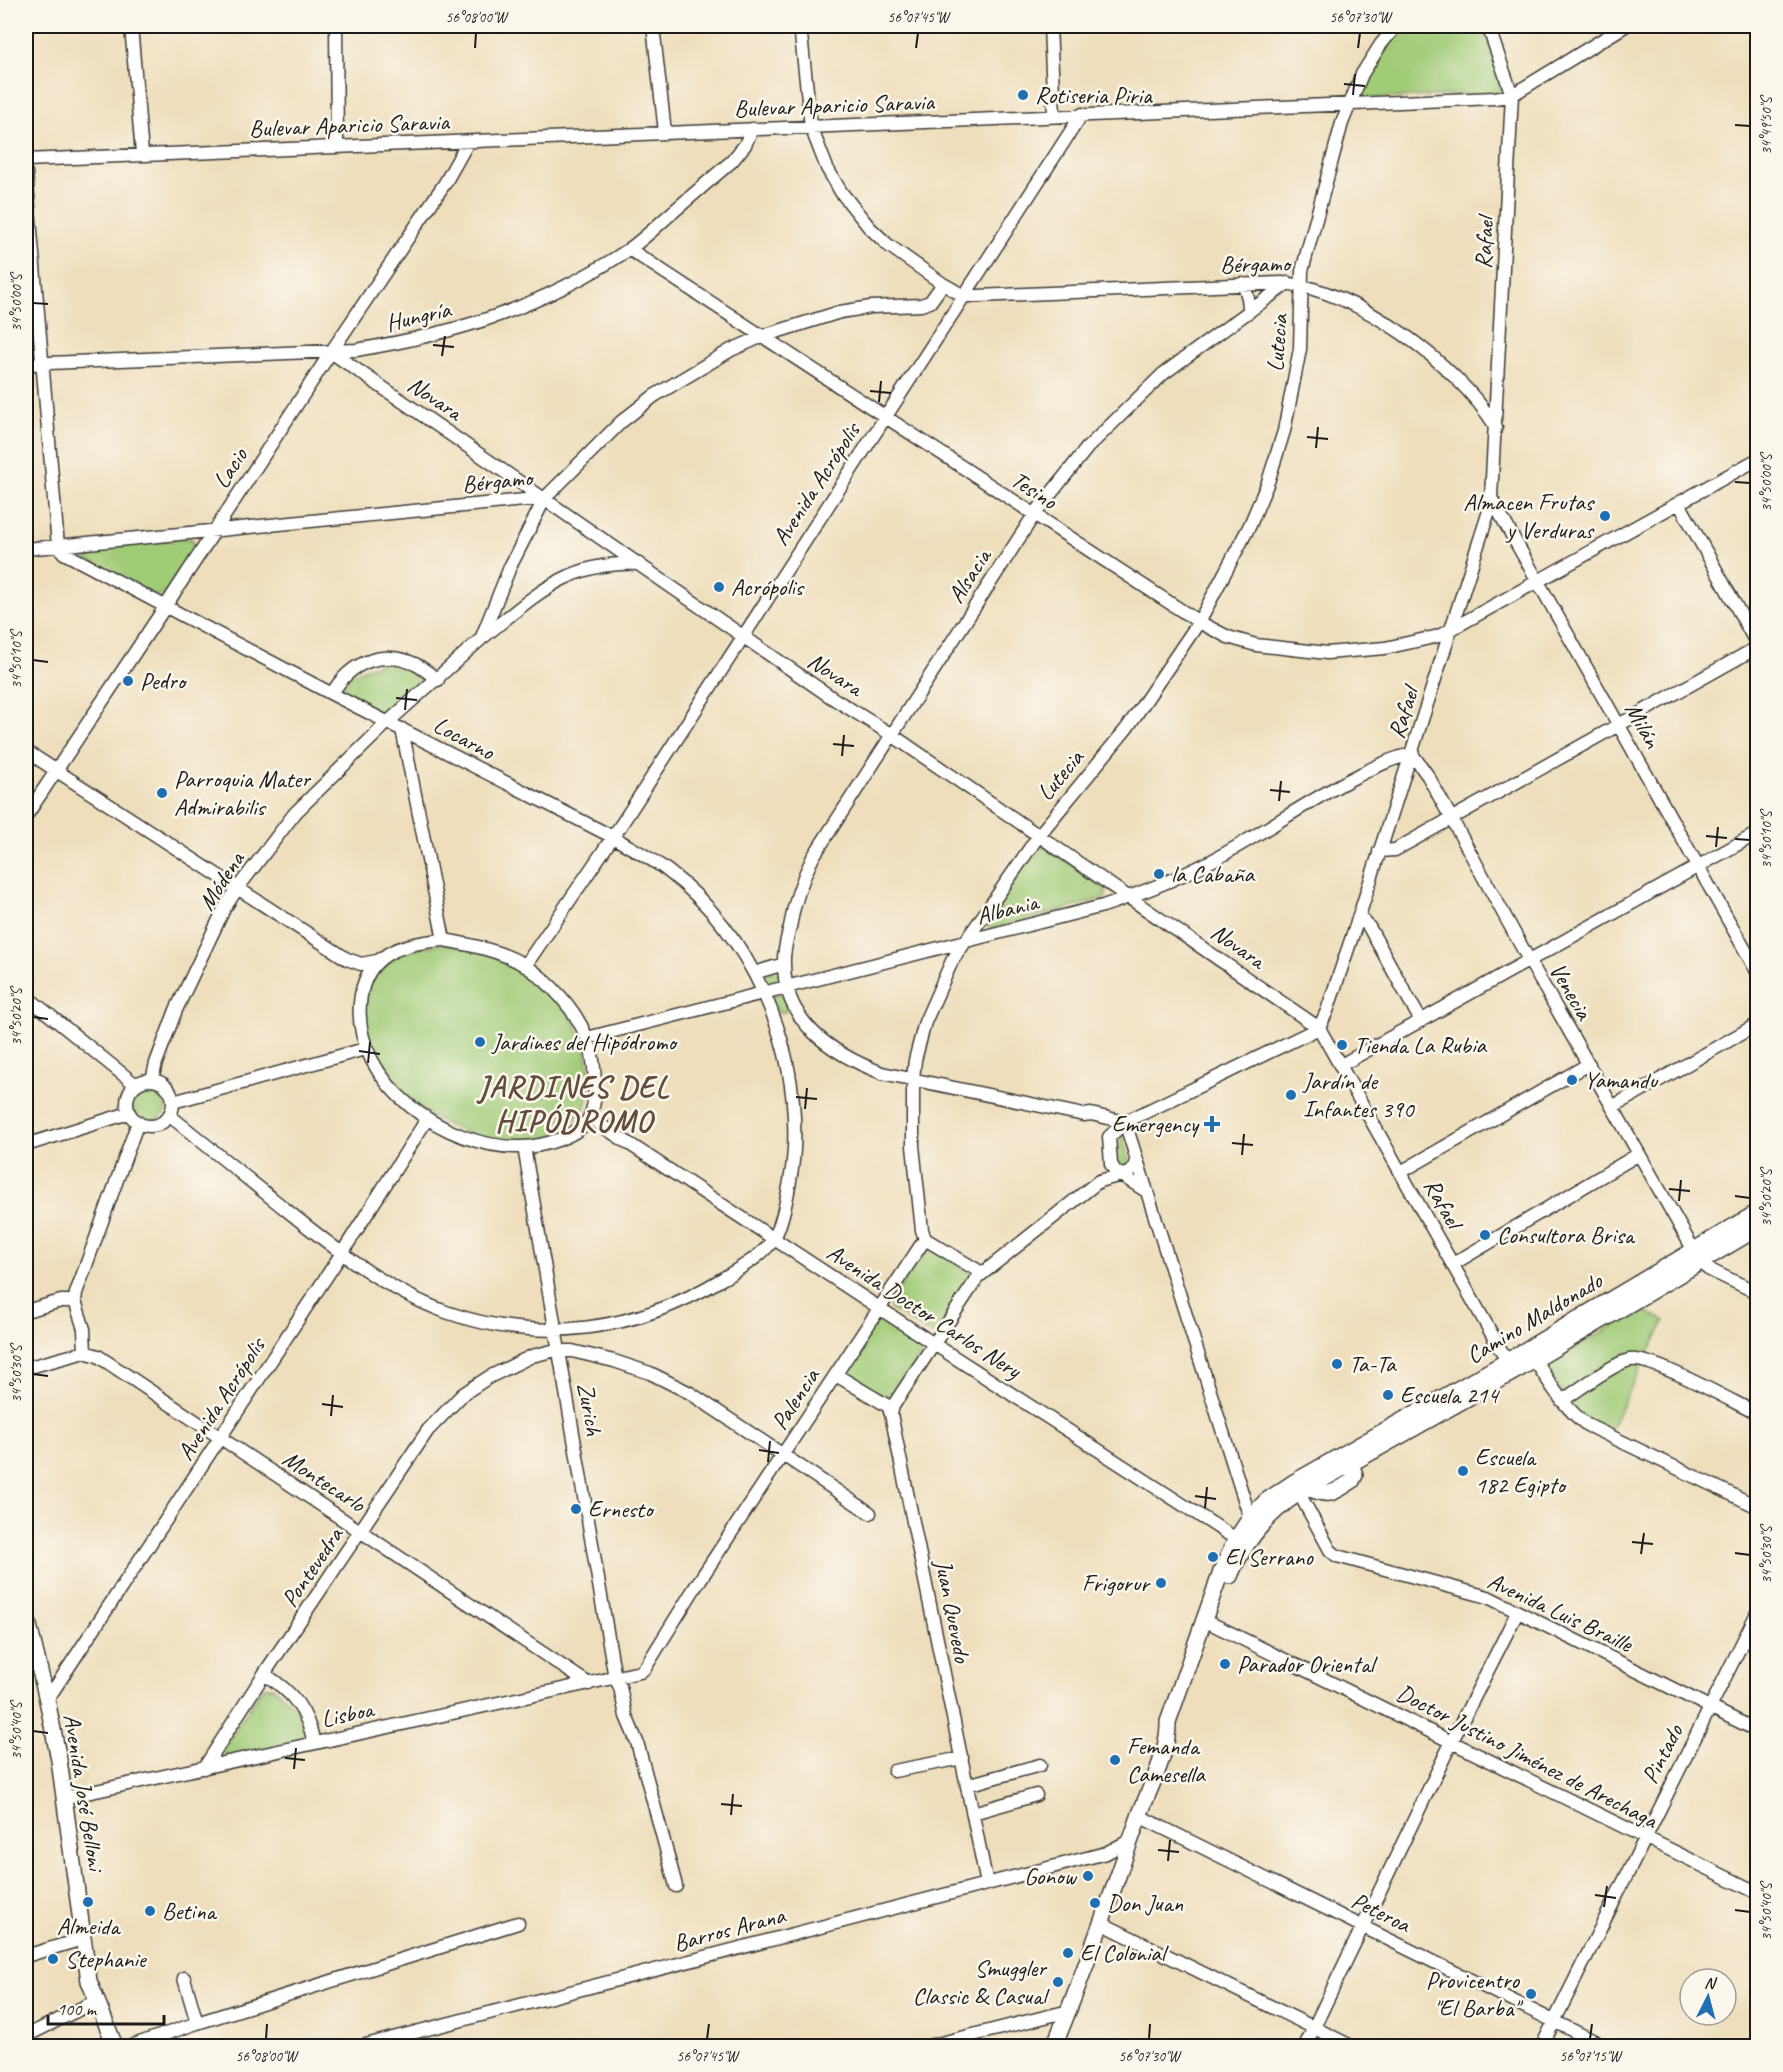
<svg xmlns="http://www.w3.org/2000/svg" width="1783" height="2072" font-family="Caveat,sans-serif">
<rect width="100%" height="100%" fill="#fbf7ec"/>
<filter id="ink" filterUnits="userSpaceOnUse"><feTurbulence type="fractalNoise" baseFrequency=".0167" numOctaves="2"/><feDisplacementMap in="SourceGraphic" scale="12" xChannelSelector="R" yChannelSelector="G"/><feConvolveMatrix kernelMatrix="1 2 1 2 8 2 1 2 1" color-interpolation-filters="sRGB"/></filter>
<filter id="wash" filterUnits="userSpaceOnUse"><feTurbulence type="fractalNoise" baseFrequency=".008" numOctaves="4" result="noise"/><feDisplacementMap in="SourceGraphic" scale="24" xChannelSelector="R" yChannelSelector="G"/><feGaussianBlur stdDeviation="1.35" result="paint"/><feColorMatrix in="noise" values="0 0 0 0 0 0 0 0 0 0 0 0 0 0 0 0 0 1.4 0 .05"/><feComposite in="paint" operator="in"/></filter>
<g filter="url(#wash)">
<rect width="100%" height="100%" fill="#eedebc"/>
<!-- green -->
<path fill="#a0cb77" stroke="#5e744a" stroke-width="1.5" d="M 1401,26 L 1483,26 L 1503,86 L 1498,93 L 1365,99 L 1361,93 L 1361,89 L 1375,61 Z
M 189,538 L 193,540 L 194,549 L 166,594 L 155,596 L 86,559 L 86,555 L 89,548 Z
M 386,661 L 414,668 L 423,675 L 422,684 L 387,715 L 346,695 L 343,687 L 351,674 Z
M 1040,845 L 1043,845 L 1105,888 L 1106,894 L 1105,898 L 994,929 L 989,927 L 985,923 L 1036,846 Z
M 441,943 C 470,948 496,954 522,969 C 536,977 563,1003 571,1016 C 588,1046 603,1096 573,1122 C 528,1162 453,1136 411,1102 C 405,1097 400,1091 395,1085 C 390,1079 382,1072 378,1065 C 373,1055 366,1041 364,1031 C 362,1015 366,996 366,981 L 390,955 Z
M 775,970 L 781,972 L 781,981 L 768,986 L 765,984 L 763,976 Z
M 773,994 L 784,994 L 789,1008 L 785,1012 L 780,1013 C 775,1010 770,1000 773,994 Z
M131 1103a18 18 0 1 1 36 0a18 18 0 1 1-36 0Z
M 1119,1133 L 1123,1137 L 1131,1166 L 1125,1173 L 1115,1164 L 1114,1136 Z
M 927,1247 L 931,1247 L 971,1273 L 972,1275 L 935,1335 L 931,1334 L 891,1309 L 890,1303 L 923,1249 Z
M 1641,1309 L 1665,1321 L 1647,1356 L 1566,1392 L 1562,1392 L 1545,1366 Z
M 881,1315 L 924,1344 L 923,1351 L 889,1402 L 842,1372 Z
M 1642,1364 L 1609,1433 L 1575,1411 L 1570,1400 L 1624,1365 Z
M 263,1687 L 273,1687 C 295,1707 299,1708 307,1737 L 305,1740 L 226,1757 L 223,1748 Z"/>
</g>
<g filter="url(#ink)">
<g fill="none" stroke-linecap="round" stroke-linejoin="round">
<!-- minor casing -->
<g stroke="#3c3934" stroke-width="15">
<path id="minor" d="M 131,26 L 142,154
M 336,26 L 337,145
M 653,26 L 665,132
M 800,26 L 811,127 L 827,168 L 841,192 L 869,227 L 888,245 L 943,284 L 964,296 L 978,296 L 1282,283 C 1357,289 1457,364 1496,427
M 1050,26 L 1054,116
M 26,160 L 1495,98 L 1512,95 L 1625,26
M 26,173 L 58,546 L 64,553 L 332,694 L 613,837 C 631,848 651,858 668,871 C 752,935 799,1043 794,1149 C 793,1169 784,1223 773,1240 C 761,1257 740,1268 722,1279 C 637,1331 541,1345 446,1312 C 383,1289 330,1245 279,1204 C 242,1174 206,1145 169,1115
M 629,249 L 1199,622 L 1228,637 L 1256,645 L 1327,653 L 1385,648 L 1439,636 L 1758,459
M 1242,284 C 1248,293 1249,301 1249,312
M 331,352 L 831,697 L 892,735 L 1319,1028 L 1507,1361
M 26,364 L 356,350 C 459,333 540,308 628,250 C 641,241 654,229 666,218 C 688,199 710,180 732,161 L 745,145 L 752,129
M 1491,498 L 1758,973
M 1679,503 L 1758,646
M 26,549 L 545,498 L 621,422 L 654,396 L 731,350 L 763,336 L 840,312 L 871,307 L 921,305 L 930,302 L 943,284
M 482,638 C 534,597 568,560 639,564
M 332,694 C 349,663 381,649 415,664 C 423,668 430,674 438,680
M 402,729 L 444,940
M 26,751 L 347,959 L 361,964 L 377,961
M 26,816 L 165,607 L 331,352 L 445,183 L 468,142
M 1379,851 L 1395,850 L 1758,647
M 1359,916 L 1369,927 L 1421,1021
M 444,940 C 472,945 502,951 526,966 C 551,983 575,1009 587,1038 C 595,1056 599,1100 589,1118 C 579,1137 541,1147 521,1147 C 447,1149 353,1084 360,1003 C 364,954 401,943 444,940 Z
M 525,966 L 621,825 L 1082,114
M 754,973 L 784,964
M 26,996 L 136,1085
M 1319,1028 L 1327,1011 L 1359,916 L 1488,514 L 1491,498 L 1512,95 L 1488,26
M 587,1038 L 1103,906 C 1145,892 1187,875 1226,853 C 1270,828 1311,799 1357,776 C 1375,767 1392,758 1412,754 L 1428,776 L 1529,960 L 1693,1249 L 1708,1269 L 1758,1293
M 1341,1065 L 1758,833
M 152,1080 L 156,1063 L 176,1010 L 224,909 L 237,889 L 295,813 L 388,722 L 481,639 L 510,567 L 545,498
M127 1103a23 23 0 1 1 46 0a23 23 0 1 1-46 0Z
M 173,1102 L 365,1049
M 1612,1107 L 1758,1024
M 590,1118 L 934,1344 L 1236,1539
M 1125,1122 L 1091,1114 L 1084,1115 L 882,1073 C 833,1054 784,1023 784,964 C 783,952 787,939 790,927 C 794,903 802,879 813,857 L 1034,515 L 1087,448 L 1163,374 L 1288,283
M 1125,1122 L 1250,1518
M 26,1145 L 129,1113
M 524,1147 L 615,1678 L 620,1687 L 626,1716 L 637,1742 L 676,1886
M 1401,1172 L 1589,1064
M 1146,1191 L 1115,1171 L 1111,1164 L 1109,1137 L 1125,1122 L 1319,1028
M 1453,1264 L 1639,1154
M 982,1273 L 925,1239 L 922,1230 L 913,1146 L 913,1079 L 915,1060 L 925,1022 L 952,961 L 1039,835 L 1127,728 L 1199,622 L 1250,525 L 1268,482 L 1284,431 L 1300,349 L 1302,271 L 1342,123 L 1362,74 L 1381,44 L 1396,26
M 26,1311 L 61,1301 L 75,1301
M 85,1352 L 84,1329 L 75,1301 L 76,1293 L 138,1122
M 1535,1360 C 1550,1384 1564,1408 1587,1425 L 1758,1507
M 26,1368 L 85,1352 L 98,1356 L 589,1684
M 836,1375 L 888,1406 L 891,1414 L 987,1884
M 1562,1401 C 1577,1391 1613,1363 1630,1360 C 1652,1356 1733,1402 1758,1414
M 891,1414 L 893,1406 L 978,1277 L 1099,1181 L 1129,1173 L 1134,1167 L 1136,1161
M 1299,1493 L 1330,1550 L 1337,1556 L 1488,1597 L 1758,1731
M 1204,1620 L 1758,1893
M 264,1674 C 293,1692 306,1709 314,1742
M 47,1700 L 342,1253 L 427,1119
M 204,1768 L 264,1674 L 428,1430 L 463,1394 L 489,1377 L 532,1356 L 552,1351 L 572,1351 L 614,1361 L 650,1373 L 690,1393 L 870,1513
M 894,1771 L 962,1758
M 967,1785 L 1040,1765
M 64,1798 L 640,1672 L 645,1668 L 694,1589 L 925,1239
M 973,1813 L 1036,1795
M 1139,1816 L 1604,2046
M 1101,1923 L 1351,2046
M 26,1956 L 82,1939
M 184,1978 L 197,2023
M 26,2036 L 96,2001
M 131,2046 L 197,2023 L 518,1923
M 362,2046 L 1106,1853 L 1131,1840
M 929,2046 L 1069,2011
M 1305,2046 L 1452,1741 L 1517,1613
M 1542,2046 L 1758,1611"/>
</g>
<!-- major casing -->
<g stroke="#3c3934" stroke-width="18">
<path id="major" d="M 1308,1488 C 1330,1498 1333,1493 1352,1481 L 1355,1475 L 1348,1454
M 1230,1576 C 1245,1540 1267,1514 1299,1493 L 1535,1360 L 1758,1228
M 26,1613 L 47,1700 L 59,1760 L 89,1981 L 115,2046
M 1054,2046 C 1086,1970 1112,1892 1140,1814 C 1150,1787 1169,1751 1168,1722 L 1222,1569 L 1236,1539 L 1250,1518 L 1266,1501 L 1294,1482 L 1507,1361 L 1758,1212"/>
</g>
<!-- minor -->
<use href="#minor" stroke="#fff" stroke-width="12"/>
<!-- major -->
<use href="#major" stroke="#fff" stroke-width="15"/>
</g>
</g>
<!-- ticks -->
<path fill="none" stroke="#1c1c1c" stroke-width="2" d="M 475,48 L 476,33M 916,48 L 918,33M 1358,48 L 1360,33M 1344,84 L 1365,86M 1353,95 L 1355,74M 1735,125 L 1750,126M 33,303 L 48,304M 433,345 L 454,347M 442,356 L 445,336M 870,391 L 891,393M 879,402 L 881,381M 1307,437 L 1328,439M 1316,448 L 1318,427M 1735,482 L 1750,483M 33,660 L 48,662M 396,698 L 417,700M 405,710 L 407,689M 833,744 L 854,746M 842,756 L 844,735M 1270,790 L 1290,792M 1279,801 L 1281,781M 1706,836 L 1727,838M 1735,839 L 1750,840M 1716,847 L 1718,827M 33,1017 L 48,1019M 359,1051 L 380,1054M 368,1063 L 370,1042M 796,1097 L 817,1099M 805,1109 L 807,1088M 1232,1143 L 1253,1145M 1242,1155 L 1244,1134M 1669,1189 L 1690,1191M 1735,1196 L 1750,1198M 1679,1201 L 1681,1180M 33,1374 L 48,1376M 322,1404 L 343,1407M 331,1416 L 333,1395M 759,1450 L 779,1453M 768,1462 L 770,1441M 1195,1496 L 1216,1499M 1205,1508 L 1207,1487M 1632,1542 L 1653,1544M 1735,1553 L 1750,1555M 1641,1554 L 1644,1533M 33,1731 L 48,1733M 285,1758 L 305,1760M 294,1769 L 296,1748M 721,1804 L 742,1806M 731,1815 L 733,1794M 1158,1850 L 1179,1852M 1168,1861 L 1170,1840M 1595,1895 L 1616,1898M 1604,1907 L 1607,1886M 1735,1910 L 1750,1912M 266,2039 L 267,2024M 707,2039 L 709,2024M 1149,2039 L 1150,2024M 1590,2039 L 1592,2024"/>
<!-- markers -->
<g fill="#1f6fb2" stroke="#fbf7ec" stroke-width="2">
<circle cx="1023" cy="95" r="6"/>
<circle cx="1605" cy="516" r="6"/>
<circle cx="719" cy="587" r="6"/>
<circle cx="128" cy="681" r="6"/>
<circle cx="162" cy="793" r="6"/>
<circle cx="1159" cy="874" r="6"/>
<circle cx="480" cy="1042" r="6"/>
<circle cx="1342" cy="1045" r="6"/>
<circle cx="1572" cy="1080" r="6"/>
<circle cx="1291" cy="1095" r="6"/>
<path d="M1209 1115h6v6h6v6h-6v6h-6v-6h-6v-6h6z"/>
<circle cx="1485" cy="1235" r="6"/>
<circle cx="1337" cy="1364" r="6"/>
<circle cx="1388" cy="1395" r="6"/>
<circle cx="1463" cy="1471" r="6"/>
<circle cx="576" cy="1509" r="6"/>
<circle cx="1213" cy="1557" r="6"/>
<circle cx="1161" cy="1583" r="6"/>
<circle cx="1225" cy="1664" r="6"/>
<circle cx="1115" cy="1760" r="6"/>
<circle cx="1088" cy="1876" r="6"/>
<circle cx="88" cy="1902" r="6"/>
<circle cx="1095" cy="1903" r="6"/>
<circle cx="150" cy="1911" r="6"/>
<circle cx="1068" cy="1953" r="6"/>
<circle cx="53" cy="1959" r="6"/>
<circle cx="1058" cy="1982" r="6"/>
<circle cx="1531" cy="1994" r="6"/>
</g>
<g text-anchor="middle" stroke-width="5" stroke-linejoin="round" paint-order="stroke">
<!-- poi labels -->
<g font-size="24" fill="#1c1c1c" stroke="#fbf7ec" text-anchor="start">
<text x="1035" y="103">Rotiseria Piria</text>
<text x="1593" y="510" text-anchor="end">Almacen Frutas<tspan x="1593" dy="28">y Verduras</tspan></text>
<text x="731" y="595">Acrópolis</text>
<text x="140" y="689">Pedro</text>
<text x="174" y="787">Parroquia Mater<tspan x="174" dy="28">Admirabilis</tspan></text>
<text x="1171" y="882">la Cabaña</text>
<text x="492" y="1050">Jardines del Hipódromo</text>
<text x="1354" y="1053">Tienda La Rubia</text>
<text x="1584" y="1088">Yamandu</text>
<text x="1303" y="1089">Jardín de<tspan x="1303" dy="28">Infantes 390</tspan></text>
<text x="1198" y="1132" text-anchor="end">Emergency</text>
<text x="1497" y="1243">Consultora Brisa</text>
<text x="1349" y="1372">Ta-Ta</text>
<text x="1400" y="1403">Escuela 214</text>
<text x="1475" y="1465">Escuela<tspan x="1475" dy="28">182 Egipto</tspan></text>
<text x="588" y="1517">Ernesto</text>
<text x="1225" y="1565">El Serrano</text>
<text x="1149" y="1591" text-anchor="end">Frigorur</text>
<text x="1237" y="1672">Parador Oriental</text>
<text x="1127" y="1754">Femanda<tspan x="1127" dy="28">Camesella</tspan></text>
<text x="1076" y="1884" text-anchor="end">Gonow</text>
<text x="1107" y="1911">Don Juan</text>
<text x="162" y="1919">Betina</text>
<text x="88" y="1934" text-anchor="middle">Almeida</text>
<text x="1080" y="1961">El Colonial</text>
<text x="65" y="1967">Stephanie</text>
<text x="1046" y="1976" text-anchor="end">Smuggler<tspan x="1046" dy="28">Classic &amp; Casual</tspan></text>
<text x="1519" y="1988" text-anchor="end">Provicentro<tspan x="1519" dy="28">"El Barba"</tspan></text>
</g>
<!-- street labels -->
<g font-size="24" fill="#1c1c1c" stroke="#fbf7ec">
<text transform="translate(834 105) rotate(-2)" y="8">Bulevar Aparicio Saravia</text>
<text transform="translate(349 125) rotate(-2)" y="8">Bulevar Aparicio Saravia</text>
<text transform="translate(1484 243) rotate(-87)" y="8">Rafael</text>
<text transform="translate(1255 264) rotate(-1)" y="8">Bérgamo</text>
<text transform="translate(418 316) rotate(-13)" y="8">Hungría</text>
<text transform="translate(1277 343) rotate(-85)" y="8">Lutecia</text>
<text transform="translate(435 398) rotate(34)" y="8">Novara</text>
<text transform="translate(230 468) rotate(-57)" y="8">Lacio</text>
<text transform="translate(497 481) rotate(-6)" y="8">Bérgamo</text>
<text transform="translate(816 484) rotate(-57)" y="8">Avenida Acrópolis</text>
<text transform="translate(1034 490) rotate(33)" y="8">Tesino</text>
<text transform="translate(969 576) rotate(-57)" y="8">Alsacia</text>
<text transform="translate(835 674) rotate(33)" y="8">Novara</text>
<text transform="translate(1403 713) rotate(-72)" y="8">Rafael</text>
<text transform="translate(1643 725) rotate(61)" y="8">Milán</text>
<text transform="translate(464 738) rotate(28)" y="8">Locarno</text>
<text transform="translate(1060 775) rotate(-50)" y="8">Lutecia</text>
<text transform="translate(221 881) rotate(-57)" y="8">Módena</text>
<text transform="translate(1007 909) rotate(-14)" y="8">Albania</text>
<text transform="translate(1238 946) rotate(35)" y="8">Novara</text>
<text transform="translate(1571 991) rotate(60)" y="8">Venecia</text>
<text transform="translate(1443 1203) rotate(61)" y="8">Rafael</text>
<text transform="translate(924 1311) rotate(33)" y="8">Avenida Doctor Carlos Nery</text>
<text transform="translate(1534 1318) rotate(-31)" y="8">Camino Maldonado</text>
<text transform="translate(221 1399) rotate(-57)" y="8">Avenida Acrópolis</text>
<text transform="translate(795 1399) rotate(-57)" y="8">Palencia</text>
<text transform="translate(590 1409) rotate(80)" y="8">Zurich</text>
<text transform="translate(324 1481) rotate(33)" y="8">Montecarlo</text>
<text transform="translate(312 1567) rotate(-56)" y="8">Pontevedra</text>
<text transform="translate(953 1611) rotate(79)" y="8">Juan Quevedo</text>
<text transform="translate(1560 1612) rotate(25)" y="8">Avenida Luis Braille</text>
<text transform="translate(347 1714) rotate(-12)" y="8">Lisboa</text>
<text transform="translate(1662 1754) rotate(-63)" y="8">Pintado</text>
<text transform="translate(1527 1756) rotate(27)" y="8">Doctor Justino Jiménez de Arechaga</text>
<text transform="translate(84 1792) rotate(81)" y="8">Avenida José Belloni</text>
<text transform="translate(1381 1912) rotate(26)" y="8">Peteroa</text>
<text transform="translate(729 1929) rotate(-15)" y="8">Barros Arana</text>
</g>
<!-- district labels -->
<g font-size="30" font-weight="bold" letter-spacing="1.5" fill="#624c3d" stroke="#fbf7ec">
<text x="574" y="1097">JARDINES DEL<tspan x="574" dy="34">HIPÓDROMO</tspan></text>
</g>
</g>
<!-- margin -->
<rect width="1783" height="2072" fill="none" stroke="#fbf7ec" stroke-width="66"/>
<!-- north arrow -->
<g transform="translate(1708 1997) rotate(6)"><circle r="28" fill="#fbf7ec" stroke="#a29f99" stroke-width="1.5"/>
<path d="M0-4.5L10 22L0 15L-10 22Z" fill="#1f6fb2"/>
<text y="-9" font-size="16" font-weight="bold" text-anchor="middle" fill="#1c1c1c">N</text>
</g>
<!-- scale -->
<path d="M48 2015v9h116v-9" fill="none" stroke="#1c1c1c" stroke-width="3"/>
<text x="57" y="2015" font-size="18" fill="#1c1c1c" stroke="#fbf7ec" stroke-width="4.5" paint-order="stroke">100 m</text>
<rect x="33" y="33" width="1717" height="2006" fill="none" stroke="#1c1c1c" stroke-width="2"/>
<g font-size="15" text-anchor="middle" fill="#1c1c1c">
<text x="476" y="22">56°08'00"W</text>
<text x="918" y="22">56°07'45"W</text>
<text x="1360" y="22">56°07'30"W</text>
<text transform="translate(1766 126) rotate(-90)" y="5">34°49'50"S</text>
<text transform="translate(16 303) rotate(-90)" y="5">34°50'00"S</text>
<text transform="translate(1766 483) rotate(-90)" y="5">34°50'00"S</text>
<text transform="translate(16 660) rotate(-90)" y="5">34°50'10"S</text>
<text transform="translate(1766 840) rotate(-90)" y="5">34°50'10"S</text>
<text transform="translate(16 1017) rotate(-90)" y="5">34°50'20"S</text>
<text transform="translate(1766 1198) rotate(-90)" y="5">34°50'20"S</text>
<text transform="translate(16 1374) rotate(-90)" y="5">34°50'30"S</text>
<text transform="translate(1766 1555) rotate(-90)" y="5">34°50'30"S</text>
<text transform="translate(16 1731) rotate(-90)" y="5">34°50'40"S</text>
<text transform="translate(1766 1912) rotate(-90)" y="5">34°50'40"S</text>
<text x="266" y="2061">56°08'00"W</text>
<text x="707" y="2061">56°07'45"W</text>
<text x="1149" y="2061">56°07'30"W</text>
<text x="1590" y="2061">56°07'15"W</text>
</g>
</svg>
